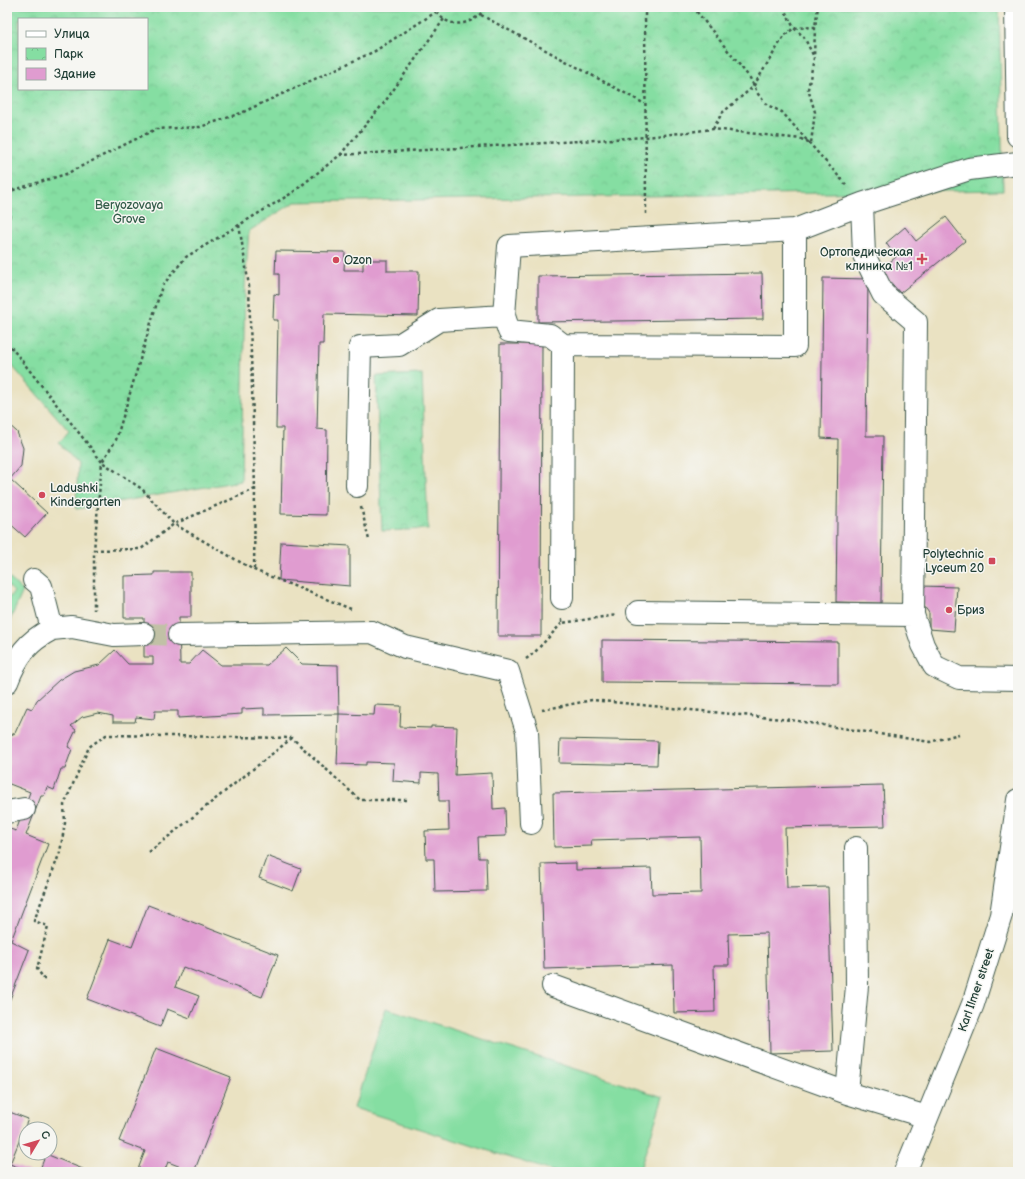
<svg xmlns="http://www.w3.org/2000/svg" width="1025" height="1179" font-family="'Balsamiq Sans',sans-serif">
<defs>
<pattern id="park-crowns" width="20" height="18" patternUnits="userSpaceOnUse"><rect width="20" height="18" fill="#85dea2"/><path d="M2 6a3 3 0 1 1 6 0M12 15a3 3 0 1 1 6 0" fill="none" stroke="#72bf8c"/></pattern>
</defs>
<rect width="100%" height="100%" fill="#f6f6f2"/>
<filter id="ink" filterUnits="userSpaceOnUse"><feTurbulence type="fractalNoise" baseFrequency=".025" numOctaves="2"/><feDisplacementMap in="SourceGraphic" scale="8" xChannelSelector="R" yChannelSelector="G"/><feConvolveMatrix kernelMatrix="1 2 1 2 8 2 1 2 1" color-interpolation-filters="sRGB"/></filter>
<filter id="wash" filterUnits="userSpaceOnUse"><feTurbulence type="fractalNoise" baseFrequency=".012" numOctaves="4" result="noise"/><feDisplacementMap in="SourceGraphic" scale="16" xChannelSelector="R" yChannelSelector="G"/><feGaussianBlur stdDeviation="0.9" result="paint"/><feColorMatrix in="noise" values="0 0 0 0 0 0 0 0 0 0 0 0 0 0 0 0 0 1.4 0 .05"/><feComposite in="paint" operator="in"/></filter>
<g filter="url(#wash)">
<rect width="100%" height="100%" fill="#eae2c2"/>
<!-- green -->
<path fill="#85dea2" stroke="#528e6b" d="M 7,576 L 23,591 L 7,627 L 7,600 L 14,592 L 7,585 Z
M 386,1008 L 663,1097 L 639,1172 L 555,1172 L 354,1108 Z"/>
<!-- park -->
<path fill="url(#park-crowns)" stroke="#528e6b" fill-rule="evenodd" d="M 7,7 L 999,7 L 1003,190 L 295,202 L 249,231 L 245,287 L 241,481 L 76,509 L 78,464 L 59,443 L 69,431 L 7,360 ZM 19,19 L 147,19 L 147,89 L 19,89 Z
M 422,374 L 428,529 L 382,531 L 376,376 Z"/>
<g id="blocks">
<!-- building -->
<path fill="#e09cd0" d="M 946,217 L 965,241 L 900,293 L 880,270 L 896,257 L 886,243 L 905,227 L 916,241 Z
M 276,251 L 345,252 L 344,270 L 363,270 L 363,260 L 387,260 L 387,271 L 419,271 L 418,316 L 324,314 L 323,344 L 319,344 L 317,429 L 327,430 L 326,515 L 281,514 L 283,428 L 276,428 L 278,320 L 273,320 L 274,294 L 279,295 L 279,274 L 275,274 Z
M 762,273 L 763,319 L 538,322 L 538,276 Z
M 823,278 L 868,279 L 866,436 L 883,436 L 881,603 L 836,602 L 838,439 L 821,438 Z
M 500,344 L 542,344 L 541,636 L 498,636 Z
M 7,423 L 17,432 L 23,448 L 21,466 L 10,479 L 47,513 L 25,537 L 7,521 Z
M 281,542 L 350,546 L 350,586 L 279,580 Z
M 154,572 L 191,572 L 191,617 L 179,617 L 180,664 L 189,664 L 202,650 L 221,665 L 267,665 L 286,648 L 302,664 L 338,665 L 339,714 L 264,715 L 264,708 L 242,709 L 242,714 L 178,718 L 178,711 L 155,711 L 154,719 L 136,717 L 135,722 L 113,722 L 113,716 L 98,713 L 82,717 L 71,726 L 76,730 L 68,747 L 72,749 L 65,769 L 61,769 L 54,790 L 47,787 L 44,796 L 41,796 L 26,835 L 48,844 L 11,941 L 29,950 L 7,1007 L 7,828 L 16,831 L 30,792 L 7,783 L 9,757 L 7,754 L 7,737 L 15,733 L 27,707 L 32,709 L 37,700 L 59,680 L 74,671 L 99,665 L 115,650 L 128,664 L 153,664 L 153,657 L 144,657 L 144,618 L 124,618 L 124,576 L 154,575 Z
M 921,586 L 957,587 L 954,631 L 929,629 L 929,613 L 921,602 Z
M 602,640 L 838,642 L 838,684 L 602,682 Z
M 375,705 L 401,706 L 400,727 L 431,728 L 431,726 L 457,727 L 455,775 L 492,773 L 493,809 L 505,808 L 506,836 L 478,837 L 479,858 L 486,858 L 487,891 L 435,892 L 434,859 L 426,859 L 425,831 L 449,830 L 448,801 L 439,801 L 438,774 L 421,773 L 421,783 L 393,781 L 394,763 L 366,762 L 366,765 L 337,764 L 339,714 L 374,715 Z
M 560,739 L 658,741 L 657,765 L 559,763 Z
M 883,785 L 885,826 L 785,828 L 787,888 L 828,887 L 833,1051 L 770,1053 L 767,933 L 728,934 L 729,965 L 714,965 L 715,1012 L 674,1013 L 673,965 L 544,969 L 541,864 L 576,863 L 576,870 L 651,868 L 652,894 L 701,893 L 700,837 L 591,840 L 592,846 L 554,847 L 553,793 Z
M 267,856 L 301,869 L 293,891 L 259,878 Z
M 148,905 L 278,955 L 262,997 L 183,967 L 175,987 L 199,996 L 190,1018 L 167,1009 L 160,1027 L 87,999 L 110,939 L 132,947 Z
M 156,1048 L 231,1077 L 194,1172 L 168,1162 L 164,1172 L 137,1172 L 145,1151 L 119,1141 Z
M 7,1111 L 28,1119 L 10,1164 L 30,1172 L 7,1172 Z
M 46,1154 L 90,1172 L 39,1172 Z"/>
</g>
</g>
<g filter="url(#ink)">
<use href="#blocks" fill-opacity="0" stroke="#3d5649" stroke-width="1"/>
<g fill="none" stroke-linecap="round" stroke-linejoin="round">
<!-- minor-tunnel -->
<path stroke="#c1c1a6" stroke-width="22" stroke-dasharray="22 11" stroke-linecap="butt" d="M 144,634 L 179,635"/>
<!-- minor casing -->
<g stroke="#3d5649" stroke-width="24">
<path id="minor" d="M 1016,7 L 1018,136
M 862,204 L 864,255 L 883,294 L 916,322 L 913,615 L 923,645 L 934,666 L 959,678 L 1018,679
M 504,316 L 509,246 L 795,230 L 862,204 L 969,169 L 1018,163
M 357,486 L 360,347 L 399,345 L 439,320 L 504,316 L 509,331 L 550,335 L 563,345
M 34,580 L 41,586 L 52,629 L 72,627 L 114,635 L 144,634
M 562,598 L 563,345 L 795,346 L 795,230
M 638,612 L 913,615
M 179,635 L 372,632 L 405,647 L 508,671 L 527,731 L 531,823
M 7,682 C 17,656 27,642 52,629
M 7,812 L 24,809
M 553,986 L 847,1093 L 927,1117
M 847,1093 L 857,986 L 856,848
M 905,1172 L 973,1004 L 1001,915 L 1018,800"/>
</g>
<!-- path -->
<path stroke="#3d5649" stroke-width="2.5" stroke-dasharray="3 3" stroke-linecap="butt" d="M 434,7 C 445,31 473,27 486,7
M 645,7 L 646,216
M 693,7 L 750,78 L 758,94 L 767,105 L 782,112 L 848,187
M 783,7 L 794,28 L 804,37 L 814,57
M 7,10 L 10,7
M 481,15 L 645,104
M 713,129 L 722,113 L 753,87 L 784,36 L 794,28 L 815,27
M 340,155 L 647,137 L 713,129 L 801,139 L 811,143 L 815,112 L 808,89 L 814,58 L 815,27 L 818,7
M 7,192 L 66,174 L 156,129 L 200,127 L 241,113 L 375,51 L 436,12
M 7,197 L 10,212 L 7,231
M 239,225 L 249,286 L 255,489 L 254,570
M 7,342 L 102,462 L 94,550 L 94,610
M 361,507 L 369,540
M 94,550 L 141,549 L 174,524 L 255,489
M 351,609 L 254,570 L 174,524 L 142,489 L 102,462 L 116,440 L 162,286 L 186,257 L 292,193 L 340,155 L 384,103 L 444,19
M 562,619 L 562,623 L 617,615
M 526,659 L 534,653 L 562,623
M 542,710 L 592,700 L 791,720 L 930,742 L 959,734
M 149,852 L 292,738
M 45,980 L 37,969 L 48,926 L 34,921 L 60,852 L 65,823 L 64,805 L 89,747 L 106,735 L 292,738 L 360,800 L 409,800"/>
<!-- minor -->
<use href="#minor" stroke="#fff" stroke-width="22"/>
</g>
</g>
<!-- markers -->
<g fill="#d1495b" stroke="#f6f6f2" stroke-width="1.5">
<path d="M920 253h4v4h4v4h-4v4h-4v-4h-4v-4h4z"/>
<circle cx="336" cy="260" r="4"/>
<circle cx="42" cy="495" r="4"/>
<rect x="988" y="557" width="8" height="8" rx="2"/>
<circle cx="949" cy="610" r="4"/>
</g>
<g text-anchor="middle" stroke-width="3" stroke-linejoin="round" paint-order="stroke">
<!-- park labels -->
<g font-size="12" fill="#335d4a" stroke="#f6f6f2">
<text x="129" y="209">Beryozovaya<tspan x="129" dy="14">Grove</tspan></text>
</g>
<!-- poi labels -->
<g font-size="12" fill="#1f3d34" stroke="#f6f6f2" text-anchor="start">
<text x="913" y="256" text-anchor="end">Ортопедическая<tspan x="913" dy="14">клиника №1</tspan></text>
<text x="344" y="264">Ozon</text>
<text x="50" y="492">Ladushki<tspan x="50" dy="14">Kindergarten</tspan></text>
<text x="984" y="558" text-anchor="end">Polytechnic<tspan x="984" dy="14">Lyceum 20</tspan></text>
<text x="957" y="614">Бриз</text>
</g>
<!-- street labels -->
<g font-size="12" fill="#1f3d34" stroke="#f6f6f2">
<text transform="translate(976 990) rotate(-71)" y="4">Karl Ilmer street</text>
</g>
</g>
<!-- margin -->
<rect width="1025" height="1179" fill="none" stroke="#f6f6f2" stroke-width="24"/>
<!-- legend -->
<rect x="18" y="18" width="130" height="72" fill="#f6f6f2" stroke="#a0aca6"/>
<rect x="26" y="31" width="20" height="6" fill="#ffffff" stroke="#a0aca6"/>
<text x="54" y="38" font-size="12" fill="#1f3d34">Улица</text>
<rect x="26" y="48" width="20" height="12" fill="url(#park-crowns)" stroke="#a0aca6"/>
<text x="54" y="58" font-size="12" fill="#1f3d34">Парк</text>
<rect x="26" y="68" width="20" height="12" fill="#e09cd0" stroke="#a0aca6"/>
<text x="54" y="78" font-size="12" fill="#1f3d34">Здание</text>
<!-- north arrow -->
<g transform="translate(38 1141) rotate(52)"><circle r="19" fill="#f6f6f2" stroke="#a0aca6"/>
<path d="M0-3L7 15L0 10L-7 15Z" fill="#d1495b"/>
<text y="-6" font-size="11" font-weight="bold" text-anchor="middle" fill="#1f3d34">С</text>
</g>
</svg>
